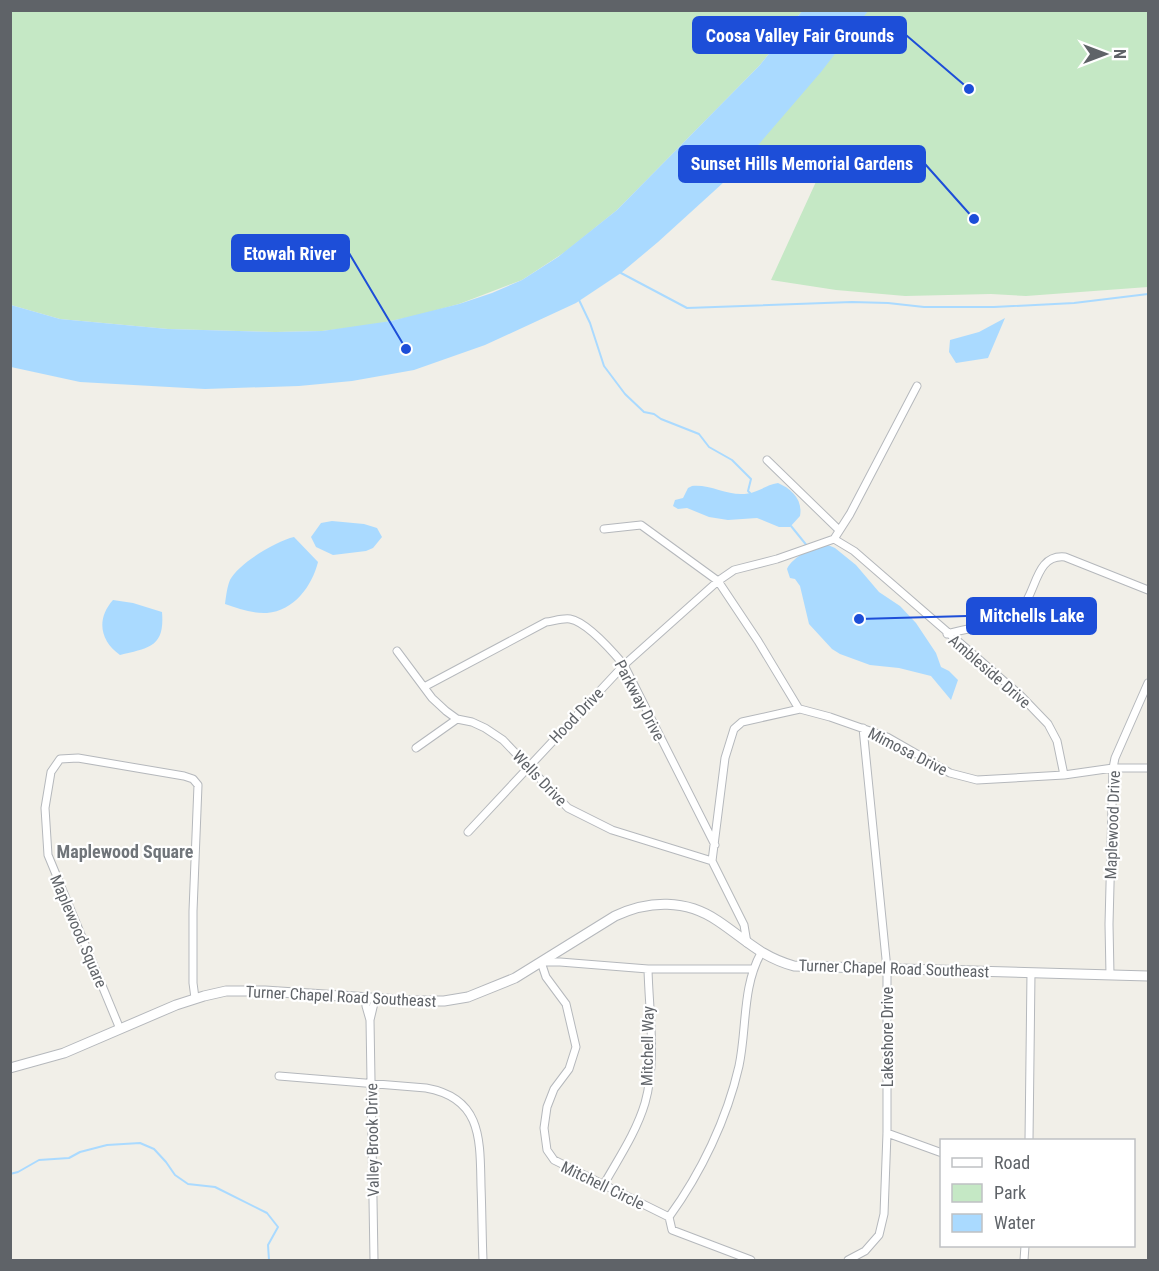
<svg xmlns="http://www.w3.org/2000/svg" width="1159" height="1271" font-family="'Roboto Condensed',sans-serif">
<rect width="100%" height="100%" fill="#f1efe8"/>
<!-- green -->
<path fill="#c5e8c5" d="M 10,11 L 802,11 L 760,65 L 617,210 L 565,252 L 522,280 L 459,304 L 415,316 L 366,326 L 322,331 L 275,332 L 168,329 L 60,319 L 11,305 Z
M 856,11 L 1148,11 L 1148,287 L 1026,296 L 991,294 L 905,296 L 836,290 L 771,280 L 831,149 L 735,147 Z"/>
<!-- water -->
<path fill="#aadaff" d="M 802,11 L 868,11 L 821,72 L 735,172 L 658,242 L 621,273 L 576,303 L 485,345 L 414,370 L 352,381 L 299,386 L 205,389 L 80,382 L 11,367 L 11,305 L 60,319 L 168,329 L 275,332 L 322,331 L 391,321 L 459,304 L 492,293 L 522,280 L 558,257 L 617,210 L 760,65 Z
M 1005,318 L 988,358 L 956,363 L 949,352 L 950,340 L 979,332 Z
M 778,483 C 792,489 803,500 800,516 L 790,527 L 779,527 L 757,518 L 728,520 L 709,517 L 687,508 L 678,509 L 673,506 L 675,500 L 683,498 L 688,488 L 692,486 C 708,484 725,494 741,494 C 758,494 764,485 778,483 Z
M 332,521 L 364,524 L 377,528 L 382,537 L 373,548 L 366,551 L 333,555 L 316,547 L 311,537 L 321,523 Z
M 294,537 L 318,562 C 312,586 294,611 267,613 C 252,614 238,608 225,604 C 226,597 227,587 230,580 C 238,564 276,541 294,537 Z
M 828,545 L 835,548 L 856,565 L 879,592 L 900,606 L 916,623 L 936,653 L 941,667 L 949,671 L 958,680 L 951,700 L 931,676 L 899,668 L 870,665 L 840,654 L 832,649 L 809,624 L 800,586 L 795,579 L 790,578 L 787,569 C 793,556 815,546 828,545 Z
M 113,600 L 133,603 L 162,612 C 165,647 149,648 120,655 C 100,641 96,619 113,600 Z"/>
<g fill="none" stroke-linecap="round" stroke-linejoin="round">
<!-- stream -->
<path stroke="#aadaff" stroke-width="2" d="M 621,273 L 687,308 L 852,302 L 888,303 L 924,307 L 994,307 L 1074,303 L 1148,294
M 579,300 L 590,323 L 604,366 L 625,394 L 644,412 L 654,414 L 661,419 L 699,434 L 709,447 L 732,460 L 751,479 L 748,491 L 751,494
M 791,526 L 808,547
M 10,1174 L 18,1172 L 39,1160 L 69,1158 L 80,1152 L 107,1145 L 140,1143 L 154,1149 L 166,1162 L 175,1175 L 188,1184 L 215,1187 L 267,1213 L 278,1227 L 268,1245 L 269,1260"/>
<!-- minor casing -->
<g stroke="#b5b8bc" stroke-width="9">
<path id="minor" d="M 767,460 L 839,530
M 604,529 L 641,525 L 718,581 L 758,641 L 799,709
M 834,539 L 854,551 L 1020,695 L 1048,724 L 1057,741 L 1064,775
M 834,539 L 850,514 L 917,386
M 947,634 C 970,627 1003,626 1021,609 C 1037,592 1035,554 1065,557 L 1148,590
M 397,651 L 432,698 L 446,711 L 457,719 L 472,722 L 485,728 L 503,740 L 568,808 L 612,830 L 712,861
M 424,687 L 546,622 C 554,621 562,618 570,619 C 587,622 613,652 624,665 L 715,845
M 416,748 L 457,719
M 468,832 L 624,665 L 718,581 L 734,570 L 777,559 L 834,539
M 712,861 L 725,758 L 734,729 L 742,722 L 800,709 L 830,717 L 887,737 L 950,773 L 977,780 L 1064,775 L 1113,768 L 1148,768
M 712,861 L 744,925 L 747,943
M 1110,975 L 1109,924 L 1113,768 L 1115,758 L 1148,683
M 367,998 L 366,1006 L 370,1020 L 374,1260
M 370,1020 L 375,999
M 120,1029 L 48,855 L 45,808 L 51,772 L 60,759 L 78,758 L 184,776 L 193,779 L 198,785 L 193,911 L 193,983 L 195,998
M 279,1076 L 426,1088 C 482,1098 480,1139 481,1186 C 482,1211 482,1236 483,1260
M 887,1133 L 942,1153
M 1029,1140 L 1031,973
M 603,1186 C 618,1159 636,1133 645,1103 C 657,1061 649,1012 648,969
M 669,1217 L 554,1160 L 547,1150 L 544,1128 L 547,1107 L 554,1089 L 569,1069 L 576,1047 L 566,1004 L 546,977 L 541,962 L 560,962 L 648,969 L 752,969
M 669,1217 C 701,1173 727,1119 739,1066 C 747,1028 742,987 761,953
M 669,1217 L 672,1230 L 751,1260
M 848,1260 L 865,1251 L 879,1235 L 884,1214 L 887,1133 L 887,969 L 863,728
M 1024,1260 L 1025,1246"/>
</g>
<!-- tertiary casing -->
<g stroke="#b5b8bc" stroke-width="11">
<path id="tertiary" d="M 10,1068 L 64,1053 L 176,1005 L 204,996 L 226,991 L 265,991 L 415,1001 L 444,1001 L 468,997 L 515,978 L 615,916 C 649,900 686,899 718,921 C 745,939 761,957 794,966 L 1148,976"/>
</g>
<!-- minor -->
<use href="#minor" stroke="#fff" stroke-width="7"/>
<!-- tertiary -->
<use href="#tertiary" stroke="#fff" stroke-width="9"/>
</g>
<g text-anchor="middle" stroke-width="4.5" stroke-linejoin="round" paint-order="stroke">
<!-- street labels -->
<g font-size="16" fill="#5f6368" stroke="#fff">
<text transform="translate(990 671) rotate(41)" y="6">Ambleside Drive</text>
<text transform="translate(640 700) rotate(62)" y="6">Parkway Drive</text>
<text transform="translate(576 715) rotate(-46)" y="6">Hood Drive</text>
<text transform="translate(908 751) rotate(27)" y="6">Mimosa Drive</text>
<text transform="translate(540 778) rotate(46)" y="6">Wells Drive</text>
<text transform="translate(1112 825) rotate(-88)" y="6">Maplewood Drive</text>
<text transform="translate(79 931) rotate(67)" y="6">Maplewood Square</text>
<text transform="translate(894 968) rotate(2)" y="6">Turner Chapel Road Southeast</text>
<text transform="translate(341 996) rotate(3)" y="6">Turner Chapel Road Southeast</text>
<text transform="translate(887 1037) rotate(-90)" y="6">Lakeshore Drive</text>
<text transform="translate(647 1046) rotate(-89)" y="6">Mitchell Way</text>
<text transform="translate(372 1140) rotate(-91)" y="6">Valley Brook Drive</text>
<text transform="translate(603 1185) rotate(26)" y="6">Mitchell Circle</text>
</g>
<!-- neighbourhood labels -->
<g font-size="18" font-weight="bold" fill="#70757a" stroke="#fff">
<text x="125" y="858">Maplewood Square</text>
</g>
</g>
<!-- callouts -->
<path fill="none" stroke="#1d4ed8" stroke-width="2" d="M969 89L906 35M974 219L925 164M406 349L349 253M859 619L967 616"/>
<g fill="#1d4ed8" stroke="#fff" stroke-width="2">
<circle cx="969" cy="89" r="6"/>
<circle cx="974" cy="219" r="6"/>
<circle cx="406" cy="349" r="6"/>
<circle cx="859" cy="619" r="6"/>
</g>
<g fill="#1d4ed8" stroke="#1d4ed8" stroke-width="2">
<rect x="693" y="17" width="213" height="36" rx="6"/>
<rect x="679" y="146" width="246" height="36" rx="6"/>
<rect x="232" y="235" width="117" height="36" rx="6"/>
<rect x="967" y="598" width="129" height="36" rx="6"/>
</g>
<g font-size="18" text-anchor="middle" font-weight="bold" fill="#fff">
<text x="800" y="42">Coosa Valley Fair Grounds</text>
<text x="802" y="170">Sunset Hills Memorial Gardens</text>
<text x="290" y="260">Etowah River</text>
<text x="1032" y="622">Mitchells Lake</text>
</g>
<!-- border -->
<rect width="1159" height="1271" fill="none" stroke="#5f6368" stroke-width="24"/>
<!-- legend -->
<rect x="940" y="1139" width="195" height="108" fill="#ffffff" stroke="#bfc1c3" stroke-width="1.5"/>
<rect x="952" y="1158" width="30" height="9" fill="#ffffff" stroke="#bfc1c3" stroke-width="1.5"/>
<text x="994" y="1169" font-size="18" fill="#5f6368">Road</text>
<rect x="952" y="1184" width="30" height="18" fill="#c5e8c5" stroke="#bfc1c3" stroke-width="1.5"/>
<text x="994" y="1199" font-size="18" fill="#5f6368">Park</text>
<rect x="952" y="1214" width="30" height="18" fill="#aadaff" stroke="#bfc1c3" stroke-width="1.5"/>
<text x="994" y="1229" font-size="18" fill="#5f6368">Water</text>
<!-- north arrow -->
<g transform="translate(1105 54) rotate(90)" stroke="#ffffff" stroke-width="4.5" paint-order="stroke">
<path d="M0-4.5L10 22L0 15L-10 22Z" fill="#5f6368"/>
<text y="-9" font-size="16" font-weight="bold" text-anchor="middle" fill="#5f6368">N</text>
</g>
</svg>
